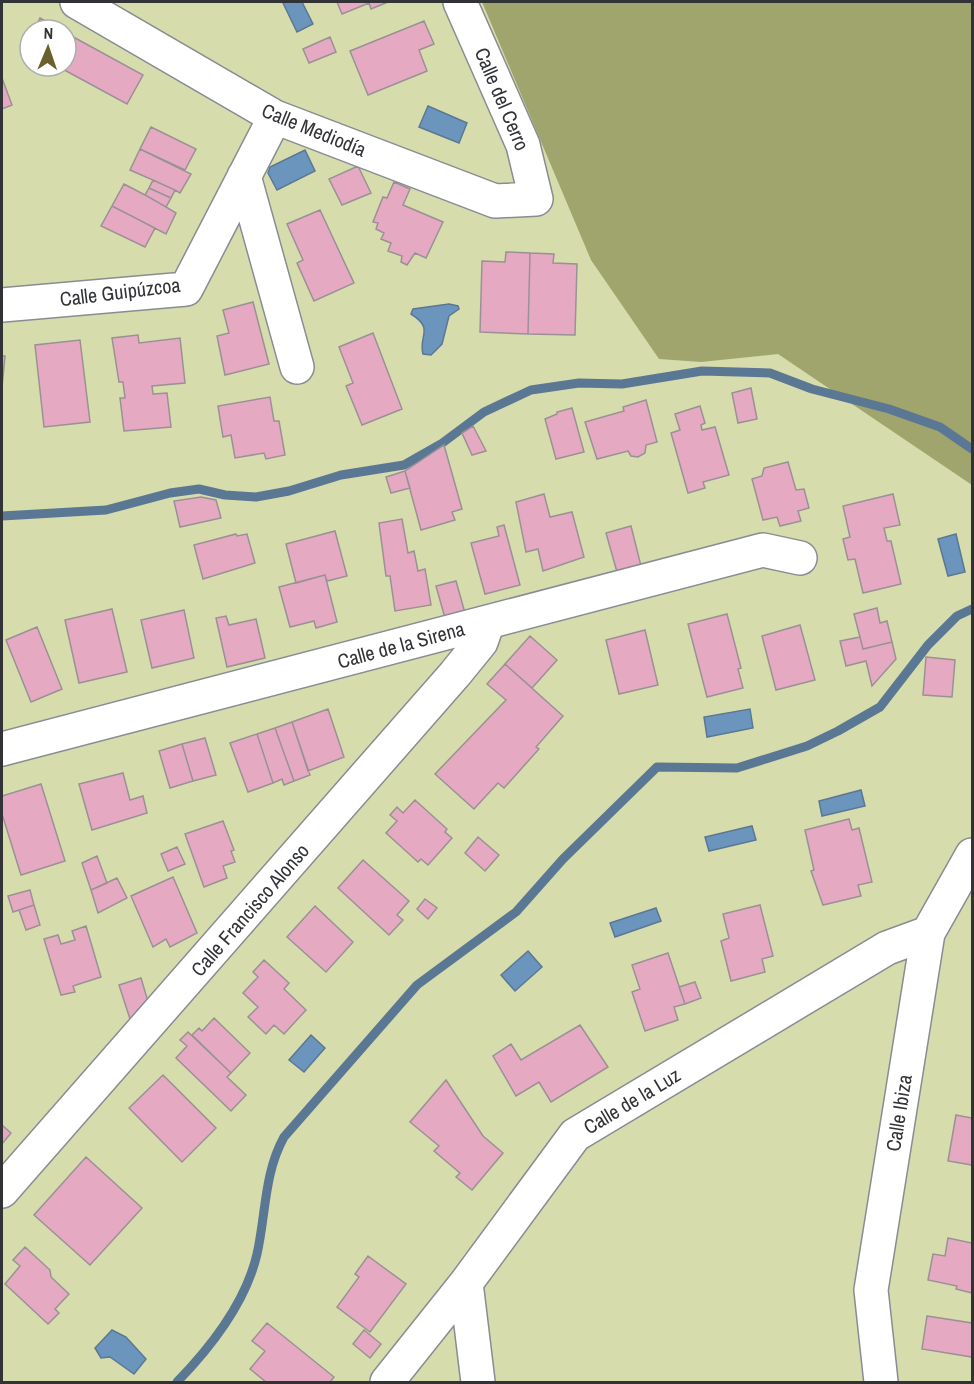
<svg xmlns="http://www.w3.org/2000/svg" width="974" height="1384" font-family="'Archivo Narrow',sans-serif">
<rect width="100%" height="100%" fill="#e1e6ee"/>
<!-- green -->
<path fill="#d7dcac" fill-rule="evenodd" d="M 2,2 L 972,2 L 972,1382 L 2,1382 ZM 30,30 L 66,30 L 66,66 L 30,66 Z"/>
<!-- forest -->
<path fill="#a0a56e" d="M 482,2 L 972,2 L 972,485 L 778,354 L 701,362 L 659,359 L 591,260 Z"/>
<!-- water -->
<path fill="#6b95bd" stroke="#5a7894" stroke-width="1.5" d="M 286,2 L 302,2 L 313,24 L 297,32 L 283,3 Z
M 428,106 L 467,123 L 459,143 L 419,127 Z
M 305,150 L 315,171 L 277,190 L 268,173 L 270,167 Z
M 449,304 L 458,306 L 459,309 L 449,316 L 442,344 L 431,355 L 423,354 C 418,336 435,329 411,314 L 413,309 Z
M 956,534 L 965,572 L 948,576 L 938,539 Z
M 750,709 L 753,728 L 707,737 L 704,717 Z
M 861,790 L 865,806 L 822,816 L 819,801 Z
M 752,826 L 756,840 L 709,851 L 705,837 Z
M 656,908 L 661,921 L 615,937 L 610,923 Z
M 528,951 L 542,967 L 515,991 L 501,975 Z
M 311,1035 L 325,1048 L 304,1072 L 289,1060 Z
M 112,1330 L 126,1337 L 146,1359 L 134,1374 L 110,1357 L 101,1358 L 95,1348 Z"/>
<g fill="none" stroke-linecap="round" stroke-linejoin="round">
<!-- stream -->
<path stroke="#5a7894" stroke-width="9" d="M 2,516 L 106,510 L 170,493 L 199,489 L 225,495 L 256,497 L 289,491 L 341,475 L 404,465 L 441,444 L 484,412 L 531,390 L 579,383 L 622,384 L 702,371 L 770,373 L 812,389 L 889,409 L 940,427 L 972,449
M 177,1382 C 211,1347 246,1302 257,1254 C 266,1214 264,1173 284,1137 L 417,985 L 516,912 L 563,859 L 657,767 L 737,768 L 807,746 L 838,731 L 880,707 L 928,645 L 957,616 L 972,609"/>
</g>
<!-- building -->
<path fill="#e5aac2" stroke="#9a9195" stroke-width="1.5" d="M 337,2 L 388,2 L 371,9 L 369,3 L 342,14 Z
M 40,18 L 61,30 L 34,30 Z
M 424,21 L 434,44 L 419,50 L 427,71 L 368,95 L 350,51 Z
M 66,33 L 143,75 L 127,104 L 57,66 L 66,66 Z
M 30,37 L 30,51 L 24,48 Z
M 330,37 L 336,52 L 309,63 L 303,49 Z
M 2,78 L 12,105 L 2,109 Z
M 151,127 L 196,149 L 185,170 L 140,149 Z
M 140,149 L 191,174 L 180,193 L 175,190 L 171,198 L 149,188 L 153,180 L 130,170 Z
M 358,166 L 371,193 L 342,205 L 329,179 Z
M 153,180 L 175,190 L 171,198 L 149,188 Z
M 394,182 L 410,189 L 403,205 L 443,222 L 426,258 L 415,253 L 407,265 L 401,262 L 402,256 L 388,251 L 391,243 L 381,239 L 384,233 L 376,229 L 378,223 L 373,222 L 383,197 L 387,198 Z
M 124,184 L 145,195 L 149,188 L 171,198 L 166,207 L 176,213 L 166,234 L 112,206 Z
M 149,188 L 171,198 L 166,207 L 145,195 Z
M 112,206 L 155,228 L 145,247 L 101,226 Z
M 320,210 L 354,283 L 314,301 L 297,263 L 303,260 L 287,224 Z
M 506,252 L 530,253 L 528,334 L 480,332 L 482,261 L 505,262 Z
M 530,253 L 554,254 L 553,263 L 577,264 L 575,335 L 528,334 Z
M 253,302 L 269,364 L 225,375 L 217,336 L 229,333 L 223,310 Z
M 373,333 L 402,409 L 362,425 L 346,386 L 353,383 L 339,347 Z
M 138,335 L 139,343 L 180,338 L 185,383 L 152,386 L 153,394 L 167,393 L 171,427 L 124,431 L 120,398 L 125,398 L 123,382 L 119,382 L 112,338 Z
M 80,340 L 90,422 L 44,427 L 35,345 Z
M 2,356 L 5,356 L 2,387 Z
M 751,388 L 757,419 L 738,423 L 732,393 Z
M 270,397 L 274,421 L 279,421 L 285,455 L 266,459 L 264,453 L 235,458 L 231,435 L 223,437 L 218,406 Z
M 646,400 L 657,442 L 646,445 L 645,453 L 638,457 L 631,456 L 628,451 L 597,459 L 585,422 L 624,411 L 623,407 Z
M 700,406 L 705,423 L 701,425 L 702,430 L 715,427 L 729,475 L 703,482 L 705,488 L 688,493 L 671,433 L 680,430 L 675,414 Z
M 572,408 L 584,452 L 556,459 L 545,419 L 557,414 L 557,412 Z
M 473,426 L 486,451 L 472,455 L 462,433 Z
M 444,445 L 462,509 L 452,512 L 455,520 L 421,530 L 405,471 Z
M 788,462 L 796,490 L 804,489 L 809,508 L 798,511 L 801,521 L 780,526 L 777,517 L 763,520 L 752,479 L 762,476 L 764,468 Z
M 405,471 L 410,488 L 391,493 L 386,477 Z
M 544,494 L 550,517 L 572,512 L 584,557 L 543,571 L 538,549 L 526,552 L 516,502 Z
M 893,494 L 900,525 L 884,528 L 887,541 L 891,541 L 901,584 L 863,593 L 855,559 L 848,560 L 843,539 L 850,537 L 843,506 Z
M 201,497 L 216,500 L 221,518 L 180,527 L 174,501 Z
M 402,519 L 408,553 L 414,551 L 418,571 L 425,569 L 431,605 L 395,611 L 390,576 L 386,576 L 379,523 Z
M 504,525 L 520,585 L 485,594 L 471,543 L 499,536 L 497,527 Z
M 631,526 L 641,566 L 617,572 L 606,533 Z
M 335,531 L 347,576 L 327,581 L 325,575 L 296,583 L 286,544 Z
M 236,534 L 237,536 L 247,534 L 255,563 L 203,579 L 194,545 Z
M 325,575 L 337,622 L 316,628 L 314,621 L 290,627 L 279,587 Z
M 456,581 L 465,613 L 445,618 L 436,586 Z
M 877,608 L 880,623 L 887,621 L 892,642 L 863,649 L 854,614 Z
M 112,609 L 127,672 L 79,683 L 65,620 Z
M 184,610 L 194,658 L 152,668 L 141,620 Z
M 727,614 L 741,668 L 738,669 L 743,688 L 707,697 L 688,624 Z
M 226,616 L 229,625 L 256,619 L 265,658 L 227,667 L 216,618 Z
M 800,625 L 815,680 L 776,690 L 762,636 Z
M 37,627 L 62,689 L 31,702 L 6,640 Z
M 645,630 L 658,685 L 619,694 L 606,640 Z
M 530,636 L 557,660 L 532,688 L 505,664 Z
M 860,637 L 863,649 L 892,642 L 896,659 L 872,686 L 866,661 L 846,666 L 840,641 Z
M 926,657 L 955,660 L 952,697 L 923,695 Z
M 505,664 L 563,716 L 536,747 L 539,749 L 504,788 L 498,783 L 474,809 L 435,774 L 506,700 L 487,684 Z
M 328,709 L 344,757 L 308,771 L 292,722 Z
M 292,722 L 310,775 L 294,781 L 275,728 Z
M 275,728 L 294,781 L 284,785 L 282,779 L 273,783 L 257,734 Z
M 257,734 L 273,783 L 248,792 L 230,743 Z
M 205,738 L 216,775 L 193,781 L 182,744 Z
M 182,744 L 193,781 L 170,788 L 159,751 Z
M 123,773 L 130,800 L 143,796 L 147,813 L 92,830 L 79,784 Z
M 41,784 L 65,861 L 21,875 L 2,814 L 2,796 Z
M 415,800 L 447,829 L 445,832 L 452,838 L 428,865 L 421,859 L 418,862 L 386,833 L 397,821 L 390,815 L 397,807 L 403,813 Z
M 849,819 L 852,830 L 859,828 L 872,882 L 858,885 L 861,896 L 823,905 L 811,871 L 814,870 L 805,830 Z
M 223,821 L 234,850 L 231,851 L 235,862 L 223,866 L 227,878 L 204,887 L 185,834 Z
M 478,837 L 499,855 L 485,871 L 465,853 Z
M 177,847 L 185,864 L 168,871 L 161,854 Z
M 97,856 L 107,883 L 91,890 L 82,863 Z
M 363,860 L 409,901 L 397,915 L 403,920 L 389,935 L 338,888 Z
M 173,877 L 197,933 L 170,947 L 166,939 L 153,947 L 131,896 Z
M 117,878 L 127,898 L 98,913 L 91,890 Z
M 30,890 L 34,905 L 13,912 L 8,896 Z
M 425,899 L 437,908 L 428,919 L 417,909 Z
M 34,905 L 40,925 L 26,930 L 19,910 Z
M 760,905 L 773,956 L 762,959 L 765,972 L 731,981 L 721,941 L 729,938 L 723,914 Z
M 315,906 L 353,942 L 326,972 L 287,937 Z
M 86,926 L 101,977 L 73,986 L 75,992 L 61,995 L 44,939 L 58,935 L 61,944 L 75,940 L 72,931 Z
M 668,953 L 685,1004 L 674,1007 L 678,1020 L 645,1031 L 632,992 L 640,989 L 632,965 Z
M 264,960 L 289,983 L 284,989 L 306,1010 L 284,1034 L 274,1025 L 266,1034 L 248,1017 L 258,1007 L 243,993 L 258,977 L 253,972 Z
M 141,978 L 149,1005 L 132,1025 L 119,985 Z
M 695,982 L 701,998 L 685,1004 L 679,987 Z
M 214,1018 L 250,1053 L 231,1073 L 192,1035 L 199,1028 L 202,1031 Z
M 580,1025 L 608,1067 L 551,1102 L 539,1082 L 516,1096 L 493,1056 L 511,1044 L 521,1060 Z
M 188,1032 L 231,1073 L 227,1077 L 246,1095 L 231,1111 L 176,1058 L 187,1046 L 180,1040 Z
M 163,1075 L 216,1128 L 182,1162 L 129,1108 Z
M 446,1080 L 483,1136 L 503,1153 L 472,1190 L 456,1177 L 460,1173 L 434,1151 L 439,1146 L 410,1122 Z
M 956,1115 L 972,1118 L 972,1165 L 948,1161 Z
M 2,1125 L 11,1133 L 2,1144 Z
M 86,1157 L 142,1208 L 90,1265 L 34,1215 Z
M 948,1238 L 972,1243 L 972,1293 L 956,1289 L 957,1286 L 928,1280 L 933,1254 L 945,1256 Z
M 25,1247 L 50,1270 L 51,1277 L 69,1294 L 55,1309 L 59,1313 L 48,1324 L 5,1284 L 20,1266 L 13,1260 Z
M 368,1256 L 406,1284 L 370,1332 L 337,1307 L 359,1277 L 355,1274 Z
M 927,1316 L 972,1323 L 972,1357 L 922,1349 Z
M 267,1323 L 334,1377 L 330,1382 L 266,1382 L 250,1369 L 265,1351 L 252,1341 Z
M 364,1330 L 381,1344 L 370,1358 L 353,1344 Z"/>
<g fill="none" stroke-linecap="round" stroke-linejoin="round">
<!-- minor casing -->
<g stroke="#888c93" stroke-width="36">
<path id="minor" d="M 77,2 L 275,117 L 495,201 L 536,199 L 523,145 L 460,2
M 244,176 L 297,367
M 2,305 L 186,289 L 275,117
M 2,749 L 763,550 L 800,558
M 2,1191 L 455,674 L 481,642 L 488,622
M 466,1283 L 478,1382
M 387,1382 L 466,1283 L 575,1135 L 887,948 L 928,933
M 881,1382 L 871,1290 L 928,933 L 972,855"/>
</g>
<!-- minor -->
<use href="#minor" stroke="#fff" stroke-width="33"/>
</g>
<g text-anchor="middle" stroke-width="6" stroke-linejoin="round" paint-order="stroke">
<!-- street labels -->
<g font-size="20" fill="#313336" stroke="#fff">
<text transform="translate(502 99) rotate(67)" y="7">Calle del Cerro</text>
<text transform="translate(314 130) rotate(22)" y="7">Calle Mediodía</text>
<text transform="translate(120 292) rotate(-7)" y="7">Calle Guipúzcoa</text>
<text transform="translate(401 645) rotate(-15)" y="7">Calle de la Sirena</text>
<text transform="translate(250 910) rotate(-49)" y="7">Calle Francisco Alonso</text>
<text transform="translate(632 1101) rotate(-31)" y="7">Calle de la Luz</text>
<text transform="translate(899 1113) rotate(-81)" y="7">Calle Ibiza</text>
</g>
</g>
<!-- border -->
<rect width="974" height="1384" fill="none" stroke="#313336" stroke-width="6"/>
<!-- north arrow -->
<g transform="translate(48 48) rotate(2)"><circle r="28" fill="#ffffff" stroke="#adadaf" stroke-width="1.5"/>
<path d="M0-4.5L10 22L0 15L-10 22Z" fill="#69612d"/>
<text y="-9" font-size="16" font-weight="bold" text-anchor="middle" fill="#313336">N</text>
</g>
</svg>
